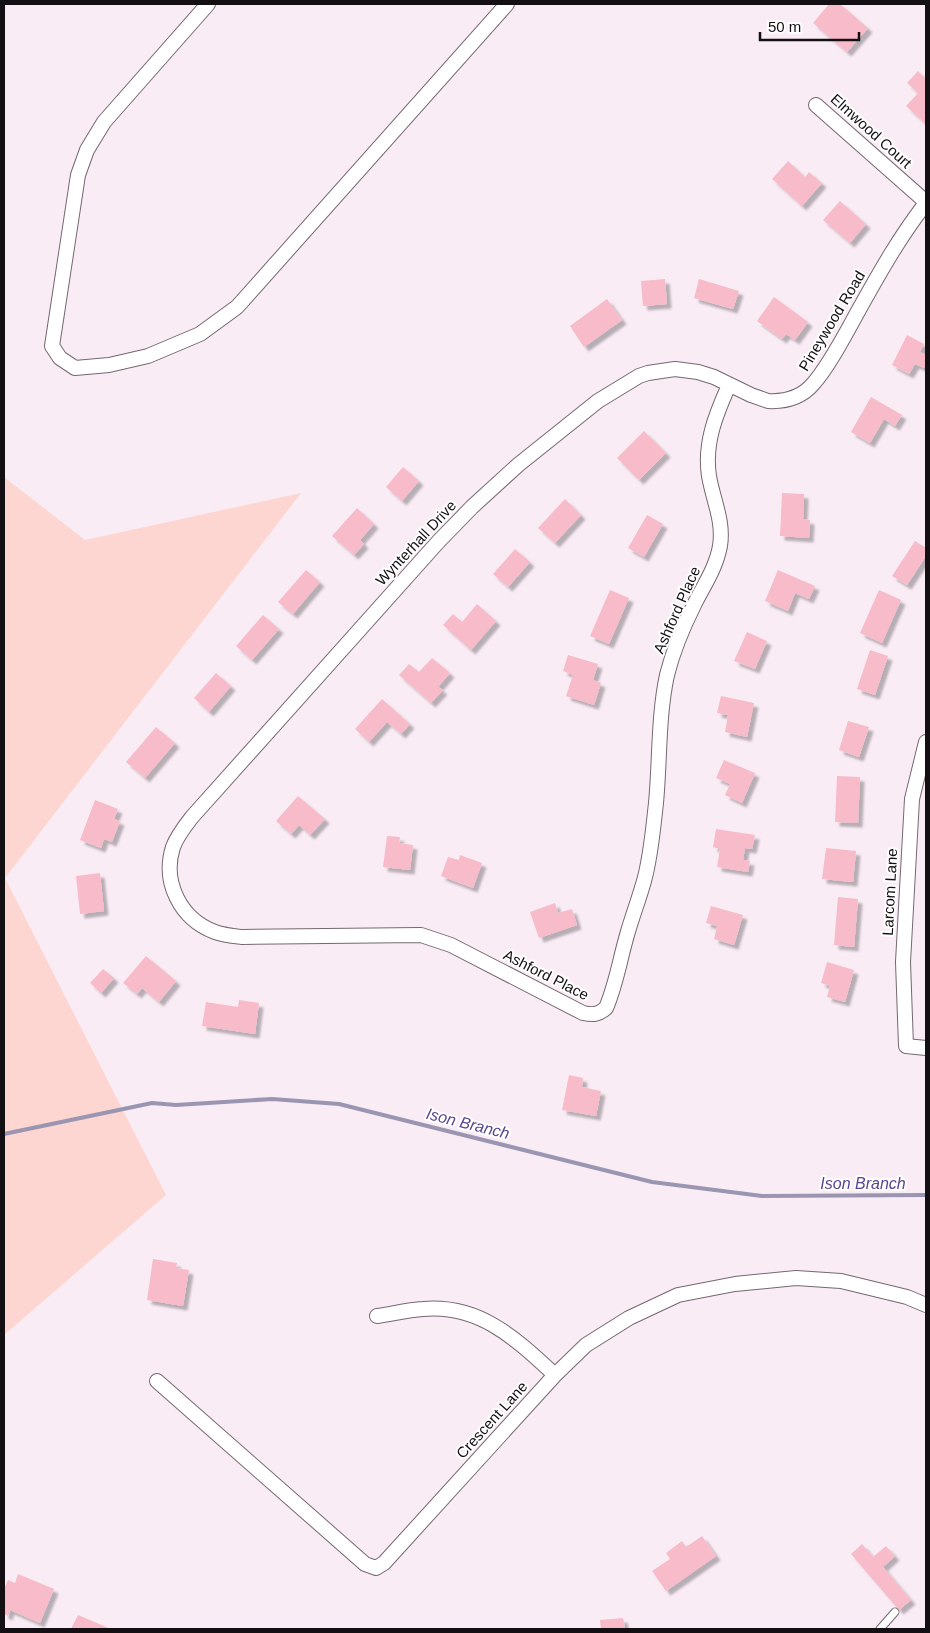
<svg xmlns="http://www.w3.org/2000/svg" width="930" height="1633" font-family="Helvetica,sans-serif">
<defs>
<filter id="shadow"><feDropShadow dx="4.5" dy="4.5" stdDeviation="1" flood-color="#0004"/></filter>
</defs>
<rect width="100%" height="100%" fill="#faecf5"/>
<!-- green -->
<path fill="#fdd6d2" d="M 4,477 L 85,540 L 301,493 L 5,878 L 166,1195 L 4,1335 Z"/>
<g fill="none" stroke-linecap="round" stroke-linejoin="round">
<!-- stream -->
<path stroke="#9a95b1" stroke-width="4" d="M 4,1134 L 152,1103 L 176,1105 L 272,1099 L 339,1104 L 652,1182 L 762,1196 L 926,1195"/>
</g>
<!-- building -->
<path fill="#f7bbca" filter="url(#shadow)" d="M 829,4 L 840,4 L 868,28 L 847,52 L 813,23 Z
M 918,71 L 926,79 L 926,124 L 906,106 L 918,93 L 907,83 Z
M 788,161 L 805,177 L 809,172 L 822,183 L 802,206 L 772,179 Z
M 840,201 L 866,224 L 850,243 L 823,220 Z
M 665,279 L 667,304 L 643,306 L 641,281 Z
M 699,279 L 739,291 L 733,309 L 694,298 Z
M 774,297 L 808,322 L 795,340 L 786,334 L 782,339 L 757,321 Z
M 607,299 L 622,320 L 584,347 L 570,326 Z
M 907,335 L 924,344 L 920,352 L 926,355 L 926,364 L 924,368 L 915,364 L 909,374 L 892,365 Z
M 871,397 L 902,415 L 895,426 L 884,419 L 870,443 L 851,432 Z
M 644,431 L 666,453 L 639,480 L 617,458 Z
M 403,467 L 419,481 L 402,501 L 386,487 Z
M 782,493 L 804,494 L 803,519 L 810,520 L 809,538 L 780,536 Z
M 565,499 L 581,515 L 555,543 L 538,528 Z
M 357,508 L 374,524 L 360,540 L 364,544 L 354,555 L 332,536 Z
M 647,515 L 663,524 L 644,557 L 628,548 Z
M 915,541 L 926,548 L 926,556 L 907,585 L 892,576 Z
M 515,549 L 530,562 L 508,587 L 493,574 Z
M 306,570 L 320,582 L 293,614 L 278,602 Z
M 778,570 L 815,586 L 809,599 L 795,593 L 788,611 L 765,601 Z
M 610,590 L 629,598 L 609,644 L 590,636 Z
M 879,590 L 901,600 L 882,643 L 860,633 Z
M 477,604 L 496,621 L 471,650 L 443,625 L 453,614 L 462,622 Z
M 263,615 L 279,629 L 252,660 L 236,646 Z
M 747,632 L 767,641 L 755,669 L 734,661 Z
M 870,650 L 888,656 L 875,695 L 857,689 Z
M 568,655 L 598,664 L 593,680 L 601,683 L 594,705 L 566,696 L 573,675 L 563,671 Z
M 432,658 L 450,673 L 438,687 L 443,690 L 431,703 L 399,675 L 409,664 L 419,672 Z
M 216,673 L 231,686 L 209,712 L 194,698 Z
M 721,696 L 754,703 L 747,737 L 725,732 L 728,715 L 717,713 Z
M 382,699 L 410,724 L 401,734 L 387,722 L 369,742 L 355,729 Z
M 848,721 L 869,727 L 859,757 L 839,750 Z
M 156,727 L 175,743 L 145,778 L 126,762 Z
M 724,760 L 755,773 L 742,803 L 725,795 L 730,784 L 716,778 Z
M 837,776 L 860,777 L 858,823 L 835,822 Z
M 298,796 L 325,819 L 310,835 L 299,825 L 291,834 L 276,821 Z
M 95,800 L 118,809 L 114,819 L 120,821 L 112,842 L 104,839 L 101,848 L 80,840 Z
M 716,829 L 755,835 L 752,849 L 745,848 L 743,860 L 750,861 L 748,872 L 717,867 L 720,849 L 713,847 Z
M 387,836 L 400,837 L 399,843 L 413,845 L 410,870 L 383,867 Z
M 826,848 L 856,851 L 853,882 L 822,879 Z
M 460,855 L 482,863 L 473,888 L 441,876 L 448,857 L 459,860 Z
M 100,873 L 104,911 L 80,914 L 76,876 Z
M 838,897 L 858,899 L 854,947 L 834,945 Z
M 555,903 L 558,913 L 572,909 L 577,925 L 539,938 L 530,912 Z
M 711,906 L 743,915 L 734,945 L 714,939 L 717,926 L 706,923 Z
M 146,956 L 176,981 L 159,1002 L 142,988 L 137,994 L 123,983 Z
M 827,962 L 854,970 L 845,1002 L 827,997 L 830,986 L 821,983 Z
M 103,969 L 114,978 L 101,993 L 90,983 Z
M 239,1000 L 259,1003 L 255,1034 L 202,1026 L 206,1002 L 238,1007 Z
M 569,1075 L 583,1078 L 582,1087 L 601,1091 L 596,1116 L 562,1110 Z
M 153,1259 L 177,1263 L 176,1268 L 189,1270 L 183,1306 L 147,1300 Z
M 702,1536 L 716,1556 L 666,1591 L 652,1571 L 670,1559 L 666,1553 L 682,1541 L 686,1547 Z
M 862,1544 L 873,1557 L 886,1546 L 895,1556 L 883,1567 L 911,1600 L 899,1610 L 851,1554 Z
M 18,1574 L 54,1589 L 40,1623 L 10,1610 L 8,1616 L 4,1614 L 4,1589 L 8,1580 L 15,1583 Z
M 78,1615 L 111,1629 L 71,1629 Z
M 623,1618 L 625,1629 L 601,1629 L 600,1620 Z"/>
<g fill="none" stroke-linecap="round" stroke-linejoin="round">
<!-- service casing -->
<g stroke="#746870" stroke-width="9">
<path id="service" d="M 880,1629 L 895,1612"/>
</g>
<!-- minor casing -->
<g stroke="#746870" stroke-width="16">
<path id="minor" d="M 208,4 L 104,122 L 87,150 L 78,175 L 52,346 L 60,358 L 75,368 L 109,365 L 148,356 L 200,334 L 237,307 L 507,4
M 816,105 L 926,202
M 729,385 C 716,414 704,443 709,476 C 713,500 724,521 720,546 C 716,568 704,585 694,605 C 683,627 673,651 667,675 C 658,717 660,761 656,803 C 653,829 651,856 644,881 C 639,899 632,917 627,935 C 620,959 616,985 606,1008 C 598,1015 593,1015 583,1013 L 451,945 L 421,935 L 242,937 C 233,936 223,935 215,932 C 180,919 162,882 173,847 C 177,836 185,826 192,817 L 438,542 L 472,507 L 518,465 L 598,401 L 639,376 L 648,373 L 675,369 L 698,372 L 714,377 L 751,395 L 768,401 C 786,402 801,398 813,384 C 830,365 848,329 861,306 C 881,270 901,235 926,203
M 926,742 L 912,799 L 903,962 L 906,1046 L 926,1048
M 377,1316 C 392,1314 407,1310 423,1309 C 480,1304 516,1339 555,1375
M 157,1381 L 365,1564 L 376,1568 L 384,1563 L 555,1375 L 586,1345 L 629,1318 L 678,1295 L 735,1284 L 796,1278 L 841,1281 L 907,1297 L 926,1305"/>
</g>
<!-- service -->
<use href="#service" stroke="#fff" stroke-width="7"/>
<!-- minor -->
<use href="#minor" stroke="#fff" stroke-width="14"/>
</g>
<g text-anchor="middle" stroke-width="4" stroke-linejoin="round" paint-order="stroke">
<!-- street labels -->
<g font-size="15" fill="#140f12" stroke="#fff">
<text transform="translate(871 131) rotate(42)" y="5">Elmwood Court</text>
<text transform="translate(832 321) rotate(-59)" y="5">Pineywood Road</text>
<text transform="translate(416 543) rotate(-47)" y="5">Wynterhall Drive</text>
<text transform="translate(677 610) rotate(-66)" y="5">Ashford Place</text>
<text transform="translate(890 892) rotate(-87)" y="5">Larcom Lane</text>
<text transform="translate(546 975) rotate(27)" y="5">Ashford Place</text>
<text transform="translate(492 1420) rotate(-48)" y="5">Crescent Lane</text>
</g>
<!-- water labels -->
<g font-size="16" font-style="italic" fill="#584692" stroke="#fff">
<text transform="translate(468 1123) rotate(14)" y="6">Ison Branch</text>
<text x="863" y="1189">Ison Branch</text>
</g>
</g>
<!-- border -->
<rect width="930" height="1633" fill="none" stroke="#140f12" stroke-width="10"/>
<!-- scale -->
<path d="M760 32v8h99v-8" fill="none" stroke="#140f12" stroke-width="2.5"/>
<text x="768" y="32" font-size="15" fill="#140f12" stroke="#ffffff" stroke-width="4" paint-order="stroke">50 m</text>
</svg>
